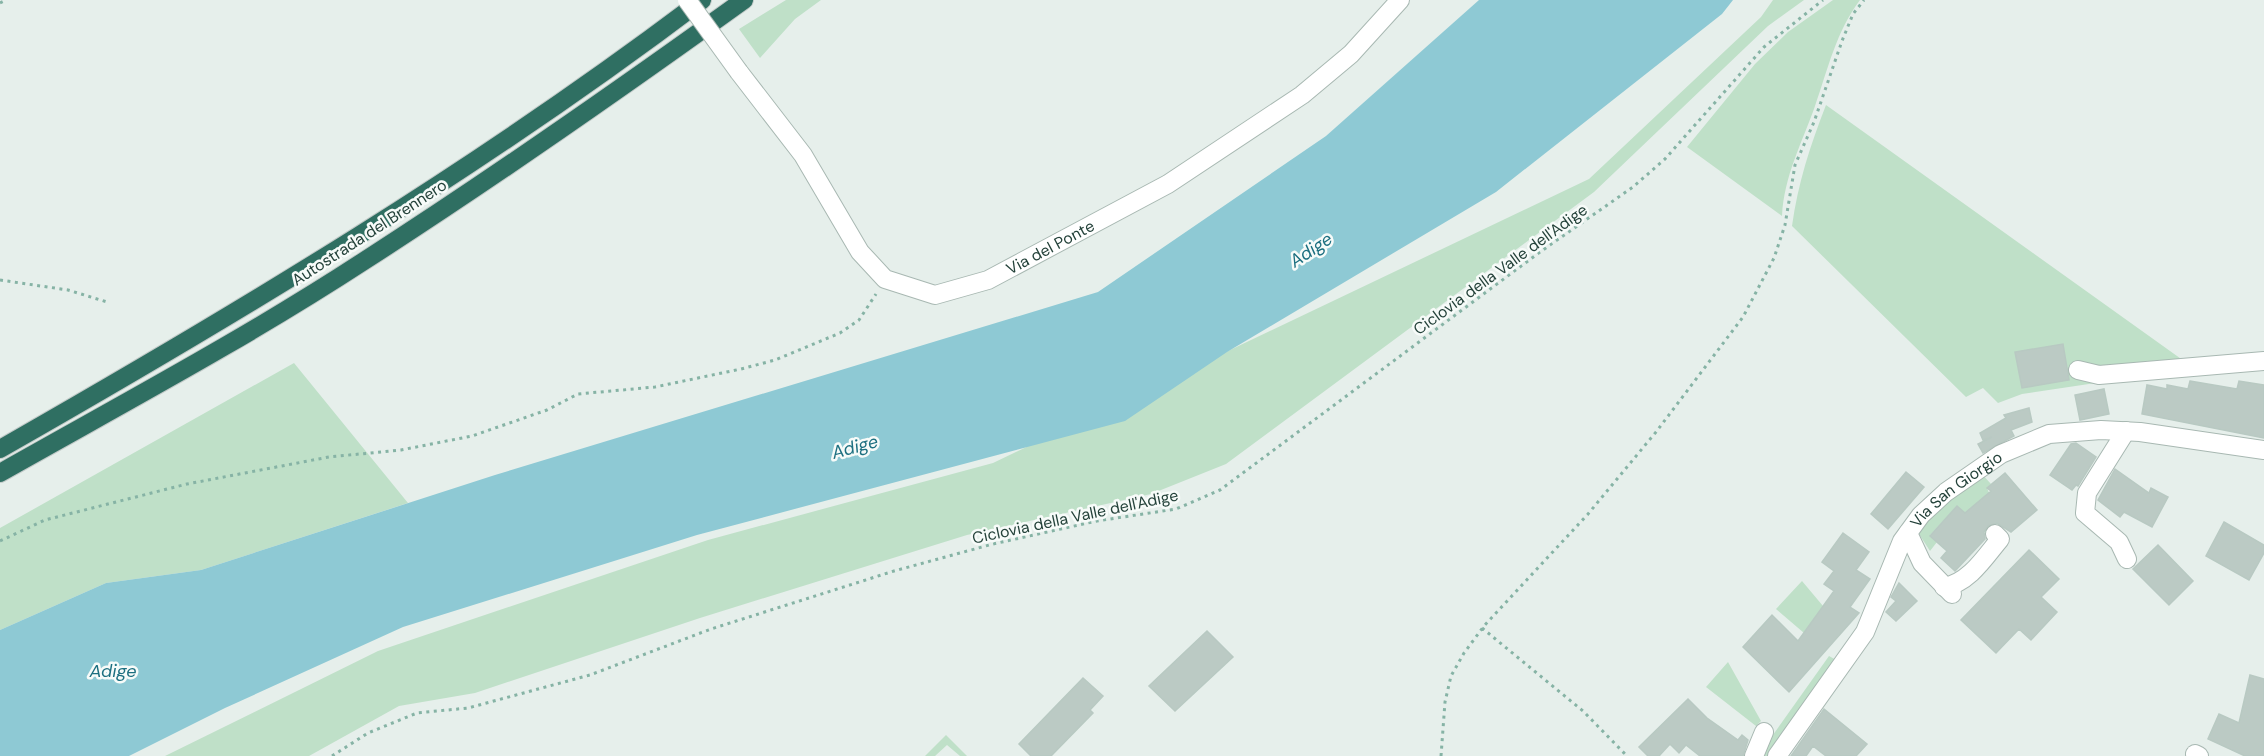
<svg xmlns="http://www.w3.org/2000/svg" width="2264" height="756" font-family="'DM Sans',sans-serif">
<rect width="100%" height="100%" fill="#e6efeb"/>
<!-- green -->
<path fill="#bfe0c8" d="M 786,0 L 821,0 L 795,19 L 760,58 L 739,29 Z
M 1773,0 L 1804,0 L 1768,26 L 1594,192 L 1226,464 L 1151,494 L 967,535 L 700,618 L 475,693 L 399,706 L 309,756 L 165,756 L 378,651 L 708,540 L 993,463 L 1589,179 L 1761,17 Z
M 1833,0 L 1860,0 C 1836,32 1828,69 1815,106 C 1802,143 1784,176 1782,216 L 1687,147 L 1755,64 L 1788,32 Z
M 1826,105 L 2184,361 L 2129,378 L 2022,394 L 1998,403 L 1983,388 L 1966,397 L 1792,226 C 1798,183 1810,146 1826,105 Z
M 294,363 L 408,503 L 201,570 L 106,583 L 0,630 L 0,528 Z
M 1981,473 L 1991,484 L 1987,488 L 2000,519 L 1994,525 L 1999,530 L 1991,538 L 1957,506 L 1930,535 L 1937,542 L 1930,551 L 1919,534 L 1921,524 Z
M 1802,581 L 1823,606 L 1804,633 L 1776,609 Z
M 1829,656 L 1838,661 L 1772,756 L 1758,756 Z
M 1728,662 L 1761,721 L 1756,726 L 1706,687 Z
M 946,735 L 967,756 L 960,756 L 947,745 L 935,756 L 925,756 Z"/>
<!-- water -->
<path fill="#8ec9d4" d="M 1479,0 L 1733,0 L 1722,14 L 1496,192 L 1227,352 L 1125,421 L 697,535 L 403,627 L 225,708 L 129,756 L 0,756 L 0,630 L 106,583 L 201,570 L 495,475 L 1098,292 L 1326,136 Z"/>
<!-- building -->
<path fill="#bbcac4" stroke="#b8c9c2" stroke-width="1.5" d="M 2063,344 L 2069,380 L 2022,388 L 2015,352 Z
M 2190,381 L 2237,389 L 2239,381 L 2264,385 L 2264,438 L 2142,414 L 2147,385 L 2167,389 L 2167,385 L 2188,389 Z
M 2104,389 L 2109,414 L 2080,420 L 2075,395 Z
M 2029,408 L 2032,422 L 2011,430 L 2014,436 L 1983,453 L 1978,444 L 1992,437 L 1983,440 L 1980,433 L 2006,418 L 2004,415 Z
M 2076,443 L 2096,457 L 2078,486 L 2076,485 L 2072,490 L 2050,475 L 2071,444 Z
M 2115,469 L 2149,493 L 2151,488 L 2168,497 L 2152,527 L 2124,512 L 2120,517 L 2098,500 Z
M 1906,472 L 1924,487 L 1888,529 L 1871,514 Z
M 2005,473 L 2037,510 L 2011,532 L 1997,523 L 1988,526 L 1984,532 L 1985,539 L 1955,571 L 1941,558 L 1947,551 L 1930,536 L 1957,506 L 1965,513 L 1991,491 L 1987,488 Z
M 2224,522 L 2264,545 L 2264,553 L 2249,580 L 2206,556 Z
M 1843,533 L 1869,552 L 1856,570 L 1870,579 L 1850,607 L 1859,613 L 1789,692 L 1743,647 L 1772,615 L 1798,641 L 1834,591 L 1824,584 L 1834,571 L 1822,562 Z
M 2158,545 L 2193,581 L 2169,605 L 2133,569 Z
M 2029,550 L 2059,579 L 2041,597 L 2057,612 L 2031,640 L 2019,629 L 1996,653 L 1961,620 Z
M 1899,583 L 1917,601 L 1896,621 L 1886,612 L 1896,601 L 1891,597 Z
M 1207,631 L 1233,657 L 1175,711 L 1149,686 Z
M 2250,675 L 2264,679 L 2264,756 L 2245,756 L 2208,739 L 2219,714 L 2239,723 Z
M 1083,678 L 1103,696 L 1090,710 L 1093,713 L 1051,756 L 1031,756 L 1019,744 Z
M 1688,699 L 1707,718 L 1738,740 L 1742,735 L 1748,740 L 1743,756 L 1700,756 L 1686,745 L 1679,753 L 1670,744 L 1659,756 L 1648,756 L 1639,747 Z
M 1824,709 L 1867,744 L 1856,756 L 1826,756 L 1813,746 L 1806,756 L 1791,756 Z"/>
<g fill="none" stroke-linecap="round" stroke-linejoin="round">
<!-- minor casing -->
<g stroke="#a8b8b2" stroke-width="20">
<g id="minor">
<path id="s1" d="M 739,72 L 803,155 L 860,252 L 885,279 L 935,295 L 988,280 L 1168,184 L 1302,95 L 1351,54 L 1400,0"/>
<path d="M 2078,370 L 2099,375 L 2264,361"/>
<path d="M 2126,431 L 2087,493 L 2085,513 L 2119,542 L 2127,559"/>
<path d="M 1908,533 L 1922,563 L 1952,594"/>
<path d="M 1944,587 C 1969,583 1985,557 2000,539 L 1995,534"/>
<path d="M 2195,754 L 2199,756"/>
<path d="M 1754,756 L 1764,732"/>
<path id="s2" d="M 1777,756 L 1865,632 L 1902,541 L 1921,515 L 1946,492 L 2001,454 L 2049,434 L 2101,430 L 2140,432 L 2264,450"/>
</g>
</g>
<!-- highway casing -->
<g stroke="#c2cac8" stroke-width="20">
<path id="highway" d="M 0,449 C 242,311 480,168 702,0
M 0,473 C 122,404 246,338 364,261 C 493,178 619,90 744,0"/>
</g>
<!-- path -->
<path stroke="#86b3a5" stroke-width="3" stroke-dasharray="3 4.5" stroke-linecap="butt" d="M 0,3 L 6,0
M 0,280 L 68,290 L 107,302
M 0,541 L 45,520 L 187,484 L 329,457 L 401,450 L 472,436 L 547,410 L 578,394 L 655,387 L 741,369 L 775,360 L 840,333 L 859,320 L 876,294
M 1482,628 L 1583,711 L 1627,756
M 332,756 L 368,733 L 417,713 L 468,708 L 590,675 L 711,629 L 894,571 L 993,544 L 1097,521 L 1176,509 L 1220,490 L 1540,252 L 1633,187 L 1665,159 L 1764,47 L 1823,0
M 1441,756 L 1445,702 L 1451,676 L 1464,653 L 1484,626 L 1588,514 L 1656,432 L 1743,317 L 1774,258 L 1785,225 L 1795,165 L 1814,122 L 1842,41 L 1853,14 L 1864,0"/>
<!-- minor -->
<use href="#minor" stroke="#fff" stroke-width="18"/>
<!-- highway -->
<use href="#highway" stroke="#2f6f62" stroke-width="18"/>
<!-- minor-bridge casing -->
<g stroke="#a8b8b2" stroke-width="20" stroke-linecap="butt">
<path id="minor-bridge" d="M 687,0 L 739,72"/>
</g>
<!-- minor-bridge -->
<use href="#minor-bridge" stroke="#fff" stroke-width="18"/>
</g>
<g text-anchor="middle" stroke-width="5" stroke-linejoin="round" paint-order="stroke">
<!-- street labels -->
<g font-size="16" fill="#24423a" stroke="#f7fbf9">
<text transform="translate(369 232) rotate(-33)" y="6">Autostrada del Brennero</text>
<text dy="6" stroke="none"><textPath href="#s1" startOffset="432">Via del Ponte</textPath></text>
<text transform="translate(1500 269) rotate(-36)" y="6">Ciclovia della Valle dell'Adige</text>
<text dy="6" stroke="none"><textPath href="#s2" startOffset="326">Via San Giorgio</textPath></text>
<text transform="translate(1075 516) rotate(-12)" y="6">Ciclovia della Valle dell'Adige</text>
</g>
<!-- water labels -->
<g font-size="18" font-style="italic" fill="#1c6f80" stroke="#f7fbf9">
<text transform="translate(1311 250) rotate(-34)" y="6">Adige</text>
<text transform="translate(855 447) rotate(-15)" y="6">Adige</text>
<text x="113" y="677">Adige</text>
</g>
</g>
</svg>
